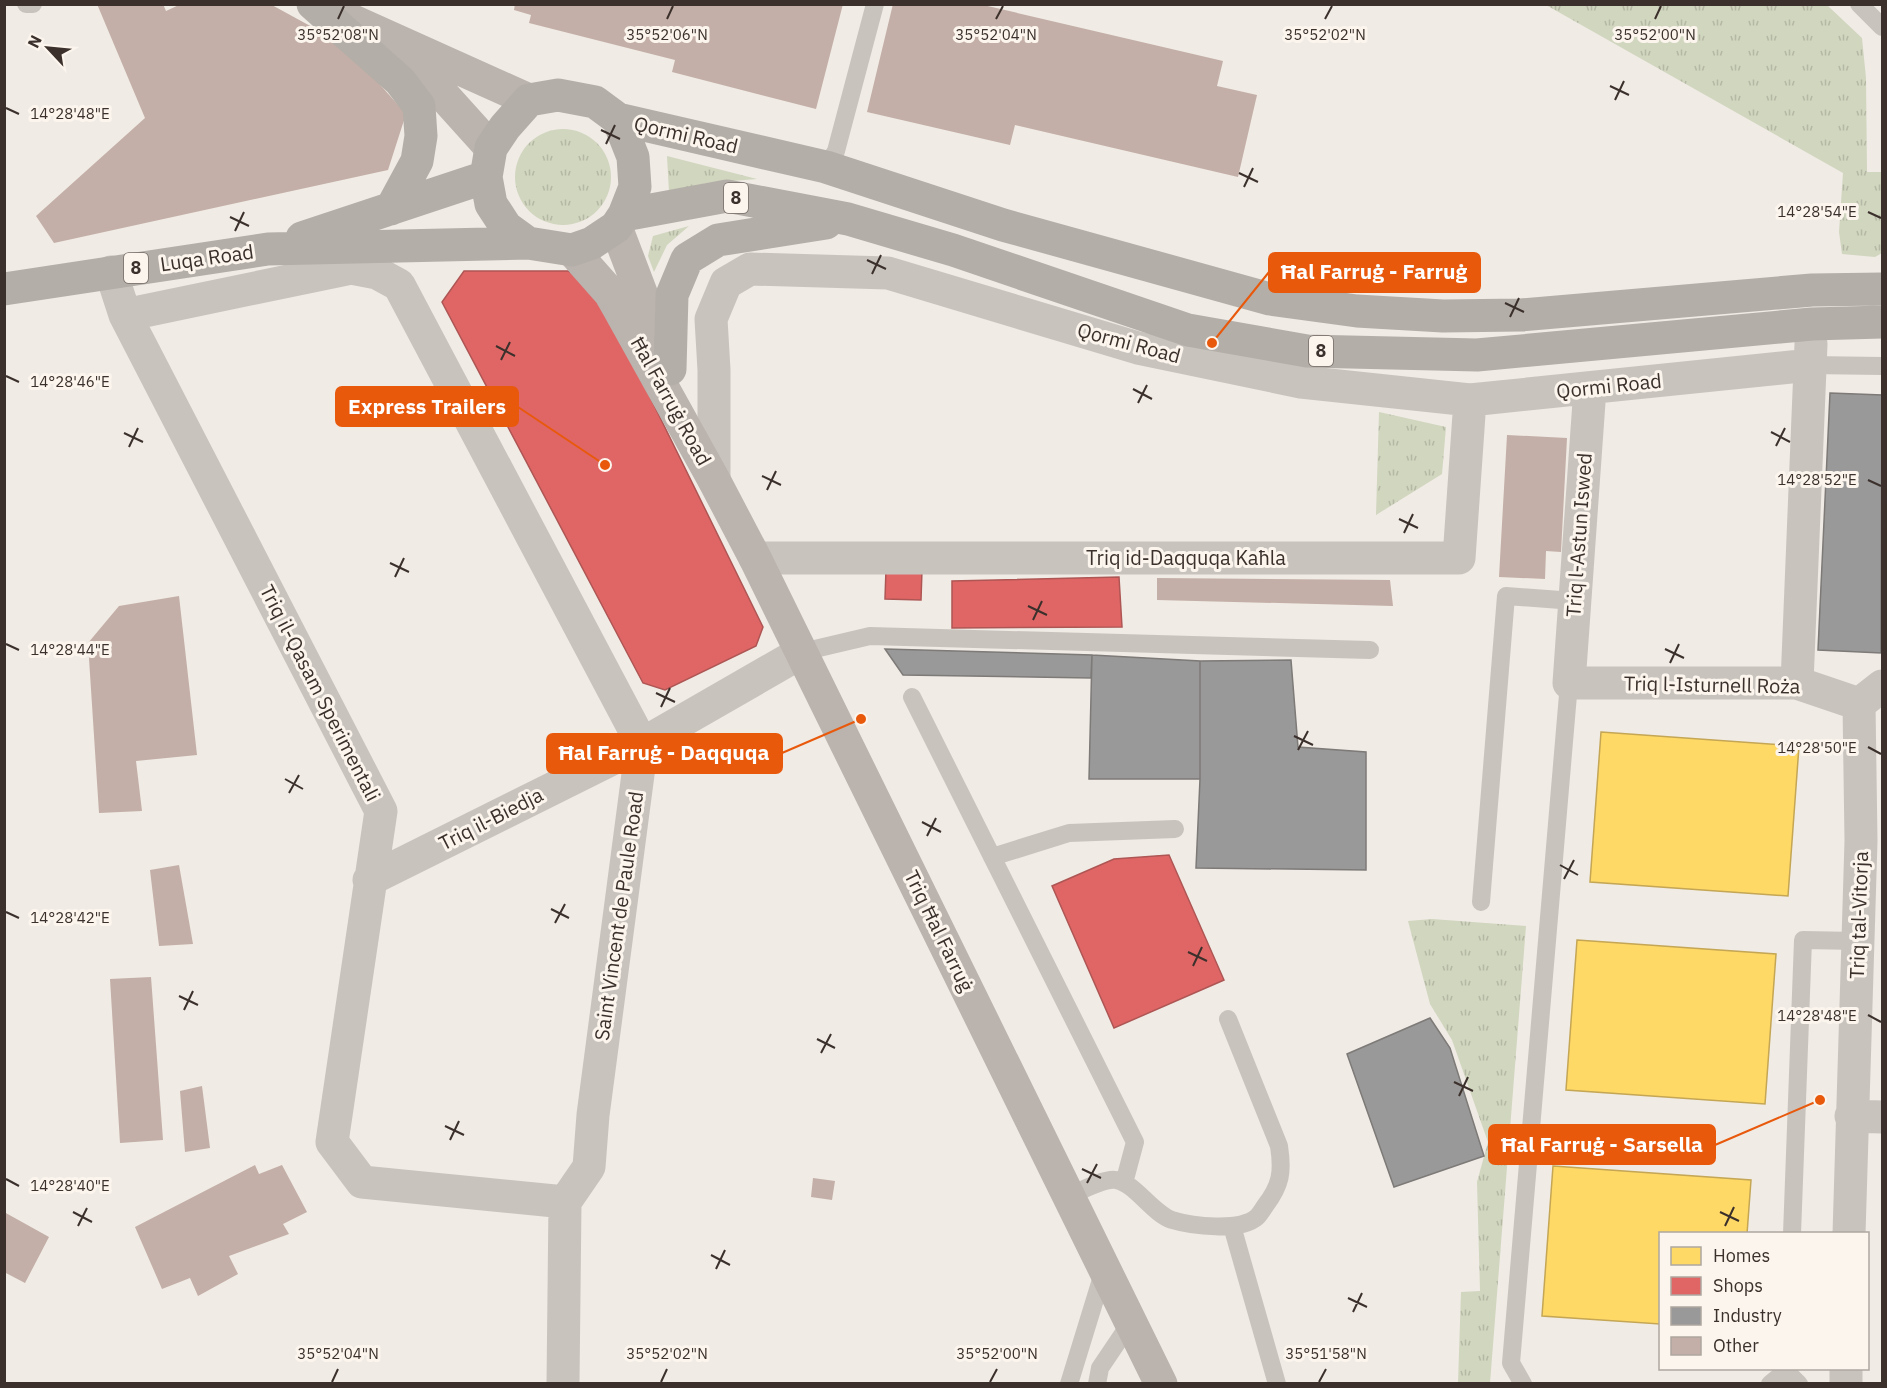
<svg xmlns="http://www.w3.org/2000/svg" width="1887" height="1388" font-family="'IBM Plex Sans',sans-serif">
<defs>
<pattern id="grass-tufts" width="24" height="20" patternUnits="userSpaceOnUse" patternTransform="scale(1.5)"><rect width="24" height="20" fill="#d1d6bf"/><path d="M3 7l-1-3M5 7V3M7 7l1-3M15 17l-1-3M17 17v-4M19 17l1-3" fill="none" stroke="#b4b8a4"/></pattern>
</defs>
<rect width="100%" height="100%" fill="#f0ebe5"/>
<!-- grass -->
<path fill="url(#grass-tufts)" d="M 1546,5 L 1827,5 L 1862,38 L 1866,78 L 1867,172 L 1882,172 L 1882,253 L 1875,257 L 1842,254 L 1839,232 L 1843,173 Z
M515 177a48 48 0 1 1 96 0a48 48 0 1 1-96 0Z
M 667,156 L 757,179 L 707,183 L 669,192 Z
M 689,226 L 667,245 L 654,272 L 648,256 L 653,236 Z
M 1379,412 L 1446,427 L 1442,474 L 1376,515 Z
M 1432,919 L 1526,926 L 1490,1383 L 1458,1383 L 1461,1292 L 1480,1291 L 1477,1182 L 1488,1142 L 1452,1040 L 1430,1004 L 1408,921 Z"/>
<!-- homes -->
<path fill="#ffd966" stroke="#c4a654" stroke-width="1.5" d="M 1601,732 L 1799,746 L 1788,896 L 1590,882 Z
M 1577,940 L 1776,954 L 1765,1104 L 1566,1090 Z
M 1553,1166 L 1751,1180 L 1747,1234 L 1660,1234 L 1660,1324 L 1542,1316 Z"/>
<!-- shops -->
<path fill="#e06666" stroke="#ae5654" stroke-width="1.5" d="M 464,271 L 568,271 L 594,283 L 763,627 L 756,646 L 665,690 L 643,683 L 442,302 Z
M 886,569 L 922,570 L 921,600 L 885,599 Z
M 1119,577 L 1122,627 L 952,628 L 952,581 Z
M 1169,855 L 1224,980 L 1114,1028 L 1052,886 L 1114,859 Z"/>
<!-- industry -->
<path fill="#999" stroke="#7d7a78" stroke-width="1.5" d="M 1830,393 L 1882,395 L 1881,653 L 1818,650 Z
M 885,649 L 1092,655 L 1091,678 L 903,675 Z
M 1092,655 L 1200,661 L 1200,779 L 1089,779 Z
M 1291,660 L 1298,747 L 1366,752 L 1366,870 L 1196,868 L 1200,779 L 1200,661 Z
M 1430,1018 L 1450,1048 L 1484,1156 L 1394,1187 L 1347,1054 Z"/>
<!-- building -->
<path fill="#c3afa7" d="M 97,4 L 163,4 L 166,11 L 181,4 L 270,4 L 345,45 L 406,114 L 388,170 L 54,243 L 36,216 L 145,118 Z
M 515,4 L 843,4 L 816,109 L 672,72 L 675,60 L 529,23 L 531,15 L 514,10 Z
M 893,4 L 979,4 L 1223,61 L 1217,86 L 1257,95 L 1238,177 L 1015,125 L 1010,145 L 867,112 Z
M 1507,435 L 1567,438 L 1561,552 L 1546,551 L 1545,579 L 1499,577 Z
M 1157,578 L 1390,580 L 1393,606 L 1157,600 Z
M 179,596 L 197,755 L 136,761 L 142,811 L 99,813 L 88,643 L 119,606 Z
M 179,865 L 193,944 L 159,946 L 150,870 Z
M 151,977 L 163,1140 L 120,1143 L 110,979 Z
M 202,1086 L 210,1148 L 185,1152 L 180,1091 Z
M 255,1165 L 259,1174 L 282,1165 L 307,1212 L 283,1224 L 289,1234 L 229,1256 L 238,1274 L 198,1296 L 190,1278 L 162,1289 L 135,1227 Z
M 813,1178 L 835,1181 L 832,1200 L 811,1197 Z
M 4,1212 L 49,1237 L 25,1283 L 4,1272 Z"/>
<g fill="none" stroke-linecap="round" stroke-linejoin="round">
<!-- service -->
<path stroke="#c9c3be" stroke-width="18" d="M 26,4 L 33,4
M 1859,4 L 1882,27
M 826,167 L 836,151 L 875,4
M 1810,365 L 1882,366
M 802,652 L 870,636 L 1370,650
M 912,697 L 1135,1142 L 1124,1183
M 992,857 L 1069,833 L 1175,829
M 1481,902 L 1506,596 L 1574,601
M 1069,1196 C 1080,1191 1105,1178 1116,1180 C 1135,1183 1152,1213 1172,1220 C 1192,1226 1240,1232 1257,1217 C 1260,1214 1263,1209 1265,1206 C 1281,1185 1283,1172 1279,1146 L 1228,1019
M 1232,1226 L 1277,1384
M 1792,1234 L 1803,940 L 1858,941
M 1786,1368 L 1786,1371 L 1799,1384
M 1069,1384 L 1104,1270
M 1097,1384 L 1100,1368 L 1131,1322
M 1523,1384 L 1511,1363 L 1569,683
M 1770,1384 L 1786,1371"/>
<!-- minor -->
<path stroke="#c9c3be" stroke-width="33" d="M 111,272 L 125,315 L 381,811 L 332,1142 L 362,1182 L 565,1202
M 125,315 L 351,268 L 377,273 L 399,285 L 642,744 L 593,1115 L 589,1167 L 565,1202 L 563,1384
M 1590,388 L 1569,683 L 1797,683 L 1859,704
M 714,480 L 714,370 L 711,319 L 726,283 L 750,269 L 888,273 L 1138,348 L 1301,382 L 1470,400 L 1810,365
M 755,558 L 1459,558 L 1470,400
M 1797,683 L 1811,344
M 1859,704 L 1882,686
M 369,880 L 642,744 L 802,652
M 1851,1116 L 1882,1117
M 1849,1234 L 1861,841 L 1859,704
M 1846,1384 L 1846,1368"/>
<!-- secondary -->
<path stroke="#bab3ae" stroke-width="33" d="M 322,7 L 529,100
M 399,53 L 427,77 L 491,148
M 616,227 L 667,361
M 572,250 L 610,293 L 618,307 L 714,480 L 755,558 L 1161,1384"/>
<!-- trunk -->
<path stroke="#b4aea8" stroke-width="33" d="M 313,4 L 400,81 L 419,106 L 421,136 L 417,161 L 391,209
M 558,95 L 595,102 L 618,119 L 633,157 L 635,187 L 624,215 L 616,227 L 592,243 L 572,250 L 528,243 L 506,227 L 491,204 L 486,177 L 491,148 L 505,127 L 529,100 Z
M 618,119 L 826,167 L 1003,225 L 1270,299 L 1357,311 L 1443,316 L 1521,315 L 1812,290 L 1882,289
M 624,215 L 727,196 L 848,219 L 953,250 L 1188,330 L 1307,351 L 1477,355 L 1812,324 L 1882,322
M 302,238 L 486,177
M 4,289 L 268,249 L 528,243
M 670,369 L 672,295 L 687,259 L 718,240 L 826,223"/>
</g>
<!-- ticks -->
<path fill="none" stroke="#3b302b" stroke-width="2" d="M 338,19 L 344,6M 667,19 L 673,6M 996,19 L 1003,6M 1325,19 L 1332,6M 1655,19 L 1661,6M 1610,86 L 1629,95M 1615,100 L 1624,81M 6,108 L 19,114M 601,130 L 620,139M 606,144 L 615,125M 1239,173 L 1258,182M 1244,187 L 1253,168M 1868,212 L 1881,218M 230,217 L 249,226M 235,231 L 244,212M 867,260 L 886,269M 872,274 L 881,255M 1505,303 L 1524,312M 1510,317 L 1519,298M 496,346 L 515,356M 501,360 L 510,342M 6,376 L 19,382M 1133,389 L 1152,399M 1138,403 L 1147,385M 1771,432 L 1790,442M 124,433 L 143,442M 1776,446 L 1785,428M 129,447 L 138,428M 762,476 L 781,485M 1868,480 L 1881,486M 767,490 L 776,471M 1399,519 L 1418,528M 1404,533 L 1413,514M 390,563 L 409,572M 395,577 L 404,558M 1028,606 L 1047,615M 1033,620 L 1042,601M 6,644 L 19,650M 1665,649 L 1684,658M 1670,663 L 1679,644M 656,693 L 675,702M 661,707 L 670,688M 1294,736 L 1313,745M 1868,747 L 1881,754M 1298,750 L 1308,731M 285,779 L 303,789M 289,793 L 299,775M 922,822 L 941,832M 927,836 L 936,818M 1560,865 L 1578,875M 1564,879 L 1574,860M 551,909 L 569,918M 6,912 L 19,918M 555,923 L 565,904M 1188,952 L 1207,961M 1193,966 L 1202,947M 179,996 L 198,1005M 184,1010 L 193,991M 1868,1015 L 1881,1022M 817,1039 L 835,1048M 821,1053 L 831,1034M 1454,1082 L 1473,1091M 1459,1096 L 1468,1077M 445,1126 L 464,1135M 450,1140 L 459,1121M 1082,1169 L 1101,1178M 6,1179 L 19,1186M 1087,1183 L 1097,1164M 73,1212 L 92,1222M 1720,1212 L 1739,1221M 78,1226 L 87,1208M 1725,1226 L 1734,1207M 711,1255 L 730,1265M 716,1269 L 725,1250M 1348,1298 L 1367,1307M 1353,1312 L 1362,1293M 332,1382 L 338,1369M 661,1382 L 667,1369M 990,1382 L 997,1369M 1319,1382 L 1326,1369"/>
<g text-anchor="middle" stroke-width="6" stroke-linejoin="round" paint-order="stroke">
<!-- shield labels -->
<g fill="#fbf5ee" stroke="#756b66" stroke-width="1.5">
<rect x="724" y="183" width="24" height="30" rx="4.5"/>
<rect x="124" y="253" width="24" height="30" rx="4.5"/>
<rect x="1309" y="336" width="24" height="30" rx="4.5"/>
</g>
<g font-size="18" font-weight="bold" fill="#3b302b">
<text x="736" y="204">8</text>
<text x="136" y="274">8</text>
<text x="1321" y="357">8</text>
</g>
<!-- street labels -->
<g font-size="20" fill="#3b302b" stroke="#fbf5ee">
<text transform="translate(686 135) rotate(13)" y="7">Qormi Road</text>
<text transform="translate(207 258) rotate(-8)" y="7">Luqa Road</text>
<text transform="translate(1129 343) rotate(15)" y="7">Qormi Road</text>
<text transform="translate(1609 386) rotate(-6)" y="7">Qormi Road</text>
<text transform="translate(671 401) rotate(61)" y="7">Ħal Farruġ Road</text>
<text transform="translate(1579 535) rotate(-86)" y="7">Triq l-Astun Iswed</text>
<text x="1186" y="565">Triq id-Daqquqa Kaħla</text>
<text transform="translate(1712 685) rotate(1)" y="7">Triq l-Isturnell Roża</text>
<text transform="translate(320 693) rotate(63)" y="7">Triq il-Qasam Sperimentali</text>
<text transform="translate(491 819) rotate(-27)" y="7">Triq il-Biedja</text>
<text transform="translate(1859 915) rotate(-88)" y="7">Triq tal-Vitorja</text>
<text transform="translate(619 916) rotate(-82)" y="7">Saint Vincent de Paule Road</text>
<text transform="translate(939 931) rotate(64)" y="7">Triq Ħal Farruġ</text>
</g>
</g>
<g font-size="15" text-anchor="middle" fill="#3b302b" stroke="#fbf5ee" stroke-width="6" stroke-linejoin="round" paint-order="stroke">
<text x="338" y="40">35°52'08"N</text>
<text x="667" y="40">35°52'06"N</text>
<text x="996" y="40">35°52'04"N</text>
<text x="1325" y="40">35°52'02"N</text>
<text x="1655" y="40">35°52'00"N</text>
<text x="70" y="119">14°28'48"E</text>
<text x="1817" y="217">14°28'54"E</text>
<text x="70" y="387">14°28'46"E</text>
<text x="1817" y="485">14°28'52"E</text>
<text x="70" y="655">14°28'44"E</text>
<text x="1817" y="753">14°28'50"E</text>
<text x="70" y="923">14°28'42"E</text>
<text x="1817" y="1021">14°28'48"E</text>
<text x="70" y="1191">14°28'40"E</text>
<text x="338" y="1359">35°52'04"N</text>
<text x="667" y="1359">35°52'02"N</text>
<text x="997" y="1359">35°52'00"N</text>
<text x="1326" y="1359">35°51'58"N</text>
</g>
<!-- callouts -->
<path fill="none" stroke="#e8590c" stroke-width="2" d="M1212 343L1269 272M605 465L518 407M861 719L782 753M1820 1100L1715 1145"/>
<g fill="#e8590c" stroke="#fbf5ee" stroke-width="2">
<circle cx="1212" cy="343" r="6"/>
<circle cx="605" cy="465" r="6"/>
<circle cx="861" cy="719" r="6"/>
<circle cx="1820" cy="1100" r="6"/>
</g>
<g fill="#e8590c" stroke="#e8590c" stroke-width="2">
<rect x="1269" y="253" width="211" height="39" rx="6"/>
<rect x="336" y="387" width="182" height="39" rx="6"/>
<rect x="547" y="734" width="235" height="39" rx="6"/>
<rect x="1489" y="1125" width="226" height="39" rx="6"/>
</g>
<g font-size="21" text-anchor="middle" font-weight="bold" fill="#fff">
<text x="1374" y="279">Ħal Farruġ - Farruġ</text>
<text x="427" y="414">Express Trailers</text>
<text x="664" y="760">Ħal Farruġ - Daqquqa</text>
<text x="1602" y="1152">Ħal Farruġ - Sarsella</text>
</g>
<!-- border -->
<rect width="1887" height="1388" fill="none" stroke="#3b302b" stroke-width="12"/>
<!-- legend -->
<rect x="1659" y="1232" width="210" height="138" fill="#fbf5ee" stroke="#aea6a0" stroke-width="1.5"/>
<rect x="1671" y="1247" width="30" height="18" fill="#ffd966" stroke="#aea6a0" stroke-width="1.5"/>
<text x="1713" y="1262" font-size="18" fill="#3b302b">Homes</text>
<rect x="1671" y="1277" width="30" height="18" fill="#e06666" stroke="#aea6a0" stroke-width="1.5"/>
<text x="1713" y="1292" font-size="18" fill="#3b302b">Shops</text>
<rect x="1671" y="1307" width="30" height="18" fill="#999999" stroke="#aea6a0" stroke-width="1.5"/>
<text x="1713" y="1322" font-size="18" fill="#3b302b">Industry</text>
<rect x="1671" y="1337" width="30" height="18" fill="#c3afa7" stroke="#aea6a0" stroke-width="1.5"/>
<text x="1713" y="1352" font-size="18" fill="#3b302b">Other</text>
<!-- north arrow -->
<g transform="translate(48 48) rotate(296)" stroke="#fbf5ee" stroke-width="4.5" paint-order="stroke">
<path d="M0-4.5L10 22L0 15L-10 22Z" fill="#3b302b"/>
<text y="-9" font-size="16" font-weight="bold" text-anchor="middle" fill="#3b302b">N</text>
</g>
</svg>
